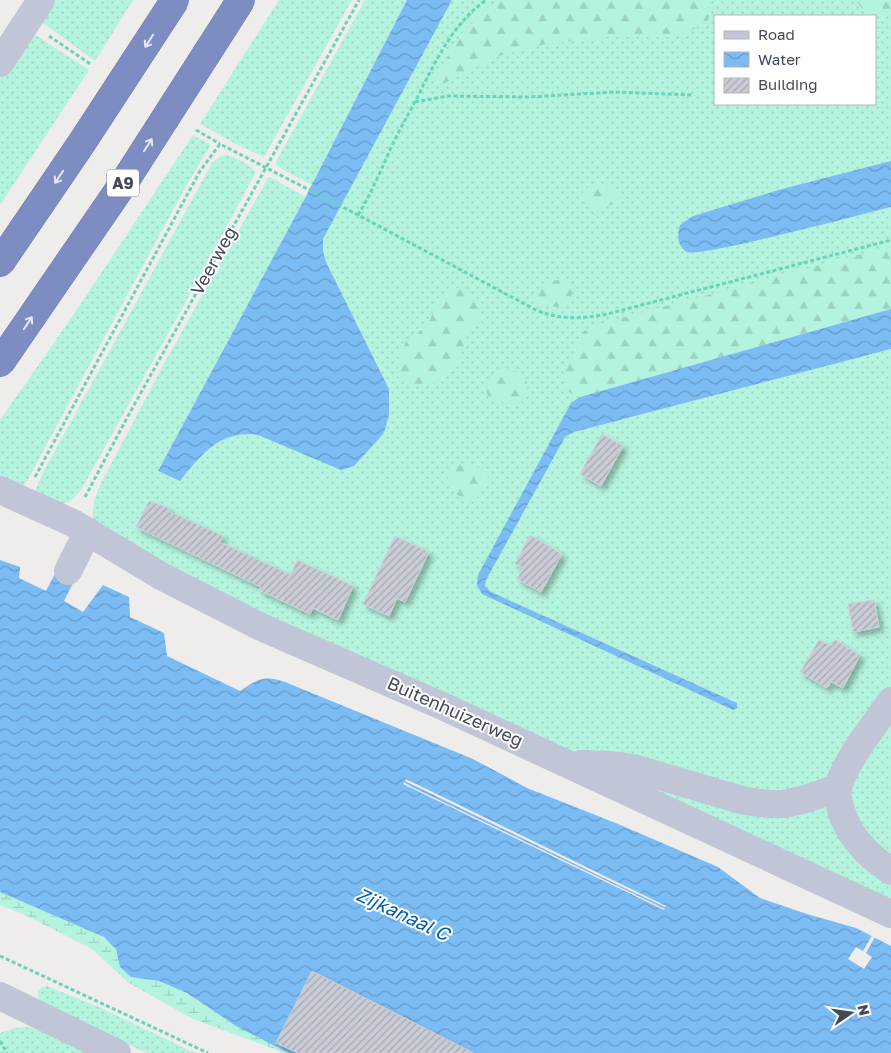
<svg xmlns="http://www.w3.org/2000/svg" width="891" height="1053" font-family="'Golos Text',sans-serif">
<defs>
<pattern id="grass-dots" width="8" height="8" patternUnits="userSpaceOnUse" patternTransform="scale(1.25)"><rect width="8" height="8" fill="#b4f3dd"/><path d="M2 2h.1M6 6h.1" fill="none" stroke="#9cd2c0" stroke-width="1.8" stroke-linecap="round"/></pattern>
<pattern id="forest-firs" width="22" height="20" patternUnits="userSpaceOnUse" patternTransform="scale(1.25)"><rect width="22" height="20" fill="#b4f3dd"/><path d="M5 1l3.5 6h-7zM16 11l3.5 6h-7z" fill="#9cd2c0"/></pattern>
<pattern id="wetland-marsh" width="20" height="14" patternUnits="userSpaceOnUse" patternTransform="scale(1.25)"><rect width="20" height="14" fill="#b4f3dd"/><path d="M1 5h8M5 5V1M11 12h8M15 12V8" fill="none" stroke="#9cd2c0"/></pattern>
<pattern id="water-waves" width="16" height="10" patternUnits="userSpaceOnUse" patternTransform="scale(1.25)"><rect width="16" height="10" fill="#7cbcf5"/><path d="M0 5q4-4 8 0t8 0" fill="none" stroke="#679bc9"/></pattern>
<pattern id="building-hatch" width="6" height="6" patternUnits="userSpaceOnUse" patternTransform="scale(1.25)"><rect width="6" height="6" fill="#caccd5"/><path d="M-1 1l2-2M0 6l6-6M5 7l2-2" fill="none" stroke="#a6a8b0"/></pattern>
<filter id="shadow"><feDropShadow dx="4.5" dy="4.5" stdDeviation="2.5" flood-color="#0004"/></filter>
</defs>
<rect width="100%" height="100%" fill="#efecec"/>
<!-- grass -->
<path fill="url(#grass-dots)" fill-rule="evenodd" d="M 48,0 L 133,0 L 95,61 L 39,20 Z
M 279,0 L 352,0 L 264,157 L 236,144 L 200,124 Z
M 365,0 L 407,0 L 312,185 L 277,166 L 276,162 Z
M 452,0 L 891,0 L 891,309 L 580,397 L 565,437 L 574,432 L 891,349 L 891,906 L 382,672 L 122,543 L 93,519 C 92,504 96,494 102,481 L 166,360 L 268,178 L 270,177 L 306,197 L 158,471 L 180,481 C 202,454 220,430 258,435 L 354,466 L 366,452 L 389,389 L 327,264 L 323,252 L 323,239 ZM 715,16 L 875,16 L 875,104 L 715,104 Z
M 31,32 L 89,70 L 0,205 L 0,74 Z
M 193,135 L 209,144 L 210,146 L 186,186 L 28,479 L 22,488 L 0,483 L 0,420 L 76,311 Z
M 227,155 C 236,158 250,164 256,172 L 194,287 L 81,490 L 73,499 L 64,504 L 35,491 L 44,471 L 212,163 L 221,156 Z
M 47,986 L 101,1008 L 195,1053 L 146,1053 L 41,1002 L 38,996 L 38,991 L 43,987 Z
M 25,1027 L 39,1029 L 91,1053 L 0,1053 L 0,1033 L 15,1028 Z"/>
<!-- forest -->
<path fill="url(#forest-firs)" d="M 504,0 L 703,0 L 710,10 L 708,20 L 695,29 L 673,37 L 609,37 L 545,44 L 499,56 L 443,84 L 434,80 L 460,36 L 484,9 Z
M 856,0 L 891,0 L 891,14 L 867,16 Z
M 602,185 L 615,190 L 620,199 C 606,210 591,215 579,197 L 588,187 Z
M 891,246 L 891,309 L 580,397 L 567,391 L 563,369 L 577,347 L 582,332 L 599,324 Z
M 560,280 L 570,285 L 573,293 C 562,311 552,309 535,301 L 534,296 L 546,281 Z
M 460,288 L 474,295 L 483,305 L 478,319 L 468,331 L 462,352 L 449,372 L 434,383 L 425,385 L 401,382 L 397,372 L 401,354 L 406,341 L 418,333 L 430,320 L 437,301 L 450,289 Z
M 499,371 L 517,371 L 527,382 L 528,396 L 518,405 L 489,400 L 486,389 Z
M 467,463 L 477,467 L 487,474 L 489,484 L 479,495 L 469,502 L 456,494 L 445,472 L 457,464 Z"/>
<!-- wetland -->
<path fill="url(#wetland-marsh)" d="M 0,886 L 391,1053 L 285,1053 L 193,1019 L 129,983 L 92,949 L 23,914 L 0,905 Z"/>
<!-- water -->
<path fill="url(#water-waves)" d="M 407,0 L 452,0 L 323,239 L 323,252 L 327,264 L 389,389 L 389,415 L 384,433 L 354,466 L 341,470 L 258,435 C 220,430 202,454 180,481 L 158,471 L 303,202 Z
M 891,161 L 891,207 C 866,213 699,258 687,252 C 677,246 677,235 680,225 L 693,216 L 782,189 Z
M 891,309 L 891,349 L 574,432 L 565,437 L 486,580 L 485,586 L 491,592 L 737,703 L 737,708 L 733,710 L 482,594 L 477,585 L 478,575 L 571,403 L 580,397 Z
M 0,560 L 20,567 L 19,578 L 46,591 L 59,566 L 77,575 L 64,601 L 83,612 L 103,585 L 129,597 L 130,617 L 164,633 L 167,656 L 240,691 C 258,679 264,675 285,682 L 473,759 L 527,788 L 618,824 L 718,867 L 760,898 L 807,914 L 856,928 L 891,946 L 891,1053 L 289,1053 L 236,1026 L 187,993 L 159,981 L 131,977 L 120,967 L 116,949 L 104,937 L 0,892 Z"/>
<!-- pier -->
<path fill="#efecec" d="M 406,779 L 666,906 L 665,907 L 614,883 L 405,781 Z
M 404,782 L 412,787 L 665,909 L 664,910 L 403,784 Z
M 873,934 L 876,935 L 866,953 L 872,957 L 864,969 L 848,959 L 856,947 L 863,951 Z"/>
<!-- building -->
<path fill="url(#building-hatch)" stroke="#cfcfd9" filter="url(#shadow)" d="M 602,434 L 623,446 L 601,486 L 580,474 Z
M 149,501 L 169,508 L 168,511 L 223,536 L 220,542 L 291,575 L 297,560 L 353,586 L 338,620 L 313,608 L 310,614 L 259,590 L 261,587 L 136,527 Z
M 530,535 L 562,554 L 541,592 L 517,579 L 523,568 L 515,564 Z
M 395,536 L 429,552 L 405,602 L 397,598 L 389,616 L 363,604 Z
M 874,600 L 879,627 L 853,632 L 848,604 Z
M 819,640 L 831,646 L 835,640 L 860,655 L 843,688 L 831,682 L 827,688 L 800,672 Z
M 312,971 L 474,1053 L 298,1053 L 276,1043 Z"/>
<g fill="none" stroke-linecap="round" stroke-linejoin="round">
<!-- path -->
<path stroke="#69d4bb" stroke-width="3" stroke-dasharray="4 2.5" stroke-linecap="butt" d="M 49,36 L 92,65
M 415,102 L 448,96 L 527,97 L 615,92 L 693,95
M 196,130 L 220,144
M 358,215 C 371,194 380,172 390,150 C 399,130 410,112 420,92 C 437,58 454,23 486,0
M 35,477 L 200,171 L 220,144 L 358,215 L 536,310 C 559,320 583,319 607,314 L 891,240
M 85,497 L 128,416 L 359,0
M 0,956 L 208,1053
M 0,1041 L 7,1053"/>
<!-- minor -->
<path stroke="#c0c6d5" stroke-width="28" d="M 0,63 L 41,0
M 0,490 L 73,523 L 161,576 L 261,627 L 440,705 L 891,914
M 68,571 L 88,531
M 891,701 C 874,726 847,758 838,787 C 836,793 839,803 841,810 C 849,837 868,856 891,871
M 581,764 L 612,765 L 633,768 L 745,801 L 769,804 L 784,804 L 806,799 L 837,788
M 0,996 L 117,1053"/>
<!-- highway-bridge casing -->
<g stroke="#6977ad" stroke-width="29" stroke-linecap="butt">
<path id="highway-bridge" d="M 0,263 L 81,144 L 175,0
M 0,363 L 125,181 L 241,0"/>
</g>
<!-- highway-bridge -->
<use href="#highway-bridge" stroke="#7e8dc1" stroke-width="28"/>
</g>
<!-- one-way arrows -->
<defs><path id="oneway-shaft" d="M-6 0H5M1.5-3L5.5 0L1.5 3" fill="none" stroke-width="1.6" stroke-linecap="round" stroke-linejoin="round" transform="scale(1.25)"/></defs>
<g stroke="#e5e8f3">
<use href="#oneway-shaft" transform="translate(149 41) rotate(123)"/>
<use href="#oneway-shaft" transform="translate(148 145) rotate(-57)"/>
<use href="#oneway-shaft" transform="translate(59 177) rotate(124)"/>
<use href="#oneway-shaft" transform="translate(28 323) rotate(-56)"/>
</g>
<g text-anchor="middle" stroke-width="4" stroke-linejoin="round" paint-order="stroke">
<!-- shield labels -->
<rect fill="#fff" stroke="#7b808c" stroke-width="1" x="107" y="169.5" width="32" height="27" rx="4"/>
<g font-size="16" font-weight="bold" fill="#43495b">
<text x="123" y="189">A9</text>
</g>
<!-- street labels -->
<g font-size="18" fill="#43495b" stroke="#fff">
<text transform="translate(214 261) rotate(-61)" y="6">Veerweg</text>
<text transform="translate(455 712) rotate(24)" y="6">Buitenhuizerweg</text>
</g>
<!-- water labels -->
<g font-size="19" font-style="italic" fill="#005db1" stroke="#fff">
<text transform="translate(403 914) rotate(25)" y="7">Zijkanaal C</text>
</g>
</g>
<!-- legend -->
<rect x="714" y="15" width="162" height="90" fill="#ffffff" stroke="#b4b6bd"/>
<rect x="724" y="31" width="25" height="8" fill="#c0c6d5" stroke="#b4b6bd"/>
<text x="758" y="40" font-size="15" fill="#43495b">Road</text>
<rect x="724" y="52" width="25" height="15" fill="url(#water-waves)" stroke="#b4b6bd"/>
<text x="758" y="65" font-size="15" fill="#43495b">Water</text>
<rect x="724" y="78" width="25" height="15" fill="url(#building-hatch)" stroke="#b4b6bd"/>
<text x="758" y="90" font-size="15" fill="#43495b">Building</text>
<!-- north arrow -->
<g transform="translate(851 1013) rotate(77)" stroke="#ffffff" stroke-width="4" paint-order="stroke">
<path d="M0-4L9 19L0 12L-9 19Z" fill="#43495b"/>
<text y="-8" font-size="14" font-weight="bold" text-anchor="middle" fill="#43495b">N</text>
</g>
</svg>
